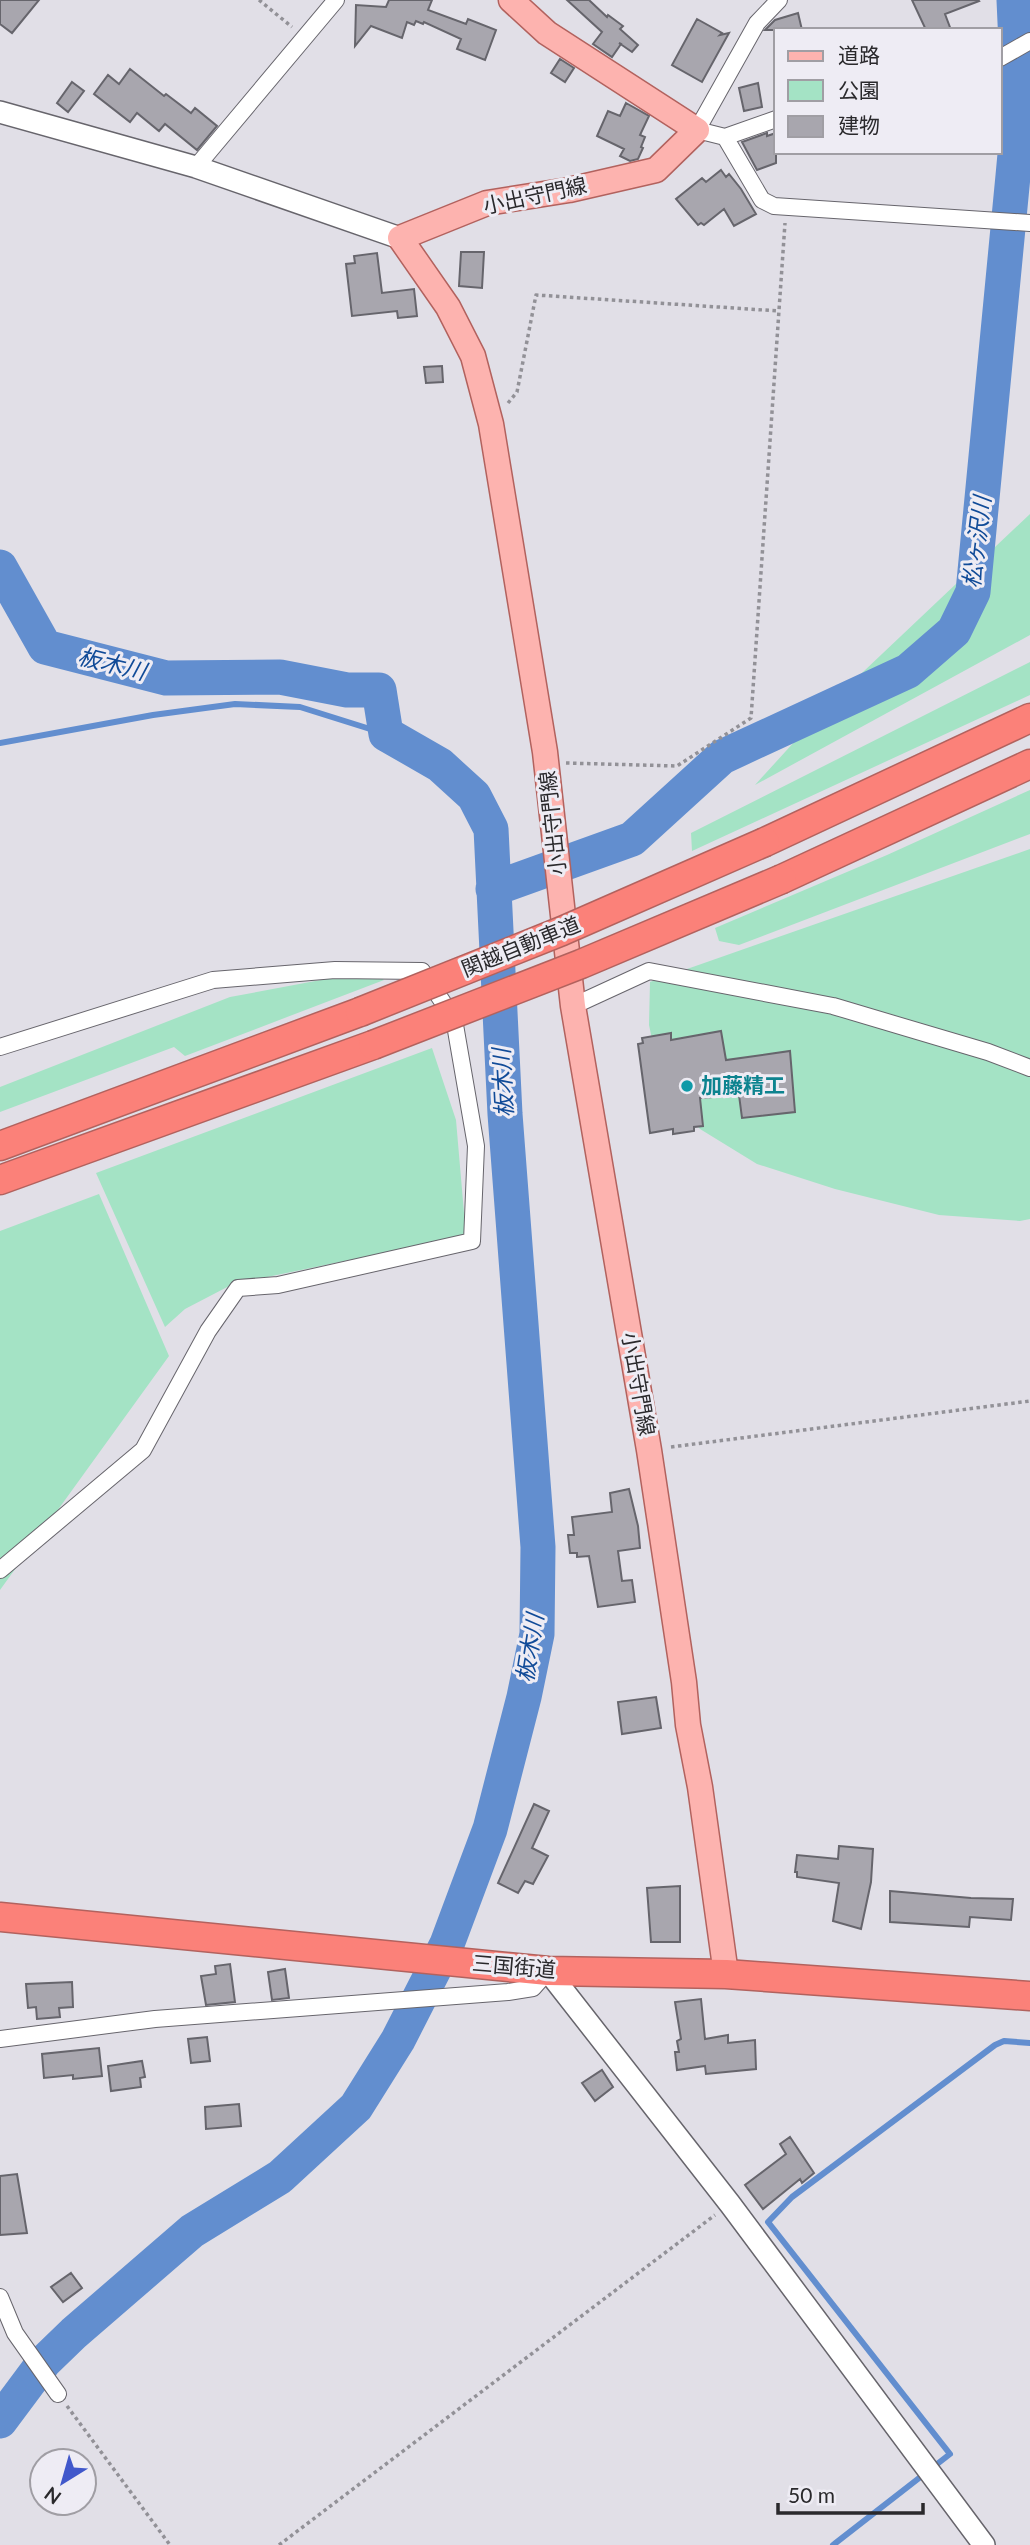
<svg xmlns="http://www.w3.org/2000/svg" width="1030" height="2545" font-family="Lato,'Noto Sans JP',sans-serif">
<rect width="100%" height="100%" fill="#e1dfe7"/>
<!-- green -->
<path fill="#a4e3c5" d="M 1030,514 L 1030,635 L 755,785 L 826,707 Z
M 1030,662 L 1030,695 L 692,851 L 691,833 Z
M 1030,790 L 1030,834 L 739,945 L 719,941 L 715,928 L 887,855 Z
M 1030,849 L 1030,1219 L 1020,1221 L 939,1215 L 835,1189 L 757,1164 L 700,1129 L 661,1082 L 649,1025 L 650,982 Z
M 358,973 L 376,974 L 384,980 L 185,1056 L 174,1047 L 0,1112 L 0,1087 L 230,997 Z
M 432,1048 L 456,1120 L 466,1236 L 233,1284 L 185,1309 L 165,1327 L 96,1173 Z
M 99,1194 L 169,1356 L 0,1590 L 0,1231 Z"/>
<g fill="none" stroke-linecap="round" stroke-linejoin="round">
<!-- stream -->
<path stroke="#628ecf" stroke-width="6" d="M 0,743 L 153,715 L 235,704 L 300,707 L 386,734
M 833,2545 L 950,2454 L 768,2222 L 792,2197 L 995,2045 L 1004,2041 L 1030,2043"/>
<!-- river -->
<path stroke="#628ecf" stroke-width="35" d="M 0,567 L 45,647 L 166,678 L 280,677 L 347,690 L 379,690 L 386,734 L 440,765 L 474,796 L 491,829 L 505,1114 L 538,1547 L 537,1634 L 524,1697 L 490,1829 L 447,1944 L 398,2040 L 356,2107 L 280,2177 L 192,2231 L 74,2333 L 44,2362 L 0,2421
M 493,889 L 632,839 L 722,757 L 908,671 L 954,631 L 973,592 L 1013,176 L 1019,111 L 1014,0"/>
</g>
<!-- building -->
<path fill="#a8a6ae" stroke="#66656c" stroke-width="2" d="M 0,0 L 39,0 L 12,33 L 0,24 Z
M 389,0 L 432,0 L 428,10 L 466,24 L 468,19 L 496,30 L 485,60 L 457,49 L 461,39 L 424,22 L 423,24 L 416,21 L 414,25 L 407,22 L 402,38 L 371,26 L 355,46 L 356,5 L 386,7 Z
M 567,0 L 589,0 L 607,17 L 608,15 L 623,26 L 620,29 L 638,45 L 632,52 L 619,43 L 621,44 L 612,57 L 593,44 L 602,32 Z
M 912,0 L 978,0 L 979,1 L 945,14 L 951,30 L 926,30 Z
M 798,13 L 802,30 L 765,30 L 775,20 Z
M 697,19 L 722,33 L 720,35 L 729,33 L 702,82 L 672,65 Z
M 560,59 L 574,68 L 565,82 L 551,73 Z
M 130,69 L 164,96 L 166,94 L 191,113 L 195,108 L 217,126 L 197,150 L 165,124 L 159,131 L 137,113 L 130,122 L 94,94 L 108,75 L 119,84 Z
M 72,82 L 84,91 L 68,112 L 57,103 Z
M 758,83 L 762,107 L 744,111 L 739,88 Z
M 626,103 L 649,116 L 640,135 L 645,137 L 641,147 L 643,148 L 638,159 L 630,161 L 620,156 L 624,149 L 597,136 L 608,111 L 620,116 Z
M 767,133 L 767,136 L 776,133 L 776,163 L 757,170 L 742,142 Z
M 721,170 L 726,177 L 729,174 L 741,189 L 756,214 L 734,226 L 724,209 L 704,225 L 701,223 L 698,225 L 676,199 L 702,178 L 706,182 Z
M 461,252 L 484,252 L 482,288 L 459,286 Z
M 377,253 L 382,293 L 414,289 L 417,316 L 398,318 L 397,311 L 352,316 L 346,264 L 355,263 L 354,256 Z
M 442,366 L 443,382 L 426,383 L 424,367 Z
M 721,1031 L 726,1060 L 790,1051 L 795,1112 L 742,1118 L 739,1095 L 700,1098 L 703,1126 L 694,1127 L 694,1131 L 673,1134 L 673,1129 L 650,1133 L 638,1044 L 643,1043 L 642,1038 L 671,1033 L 671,1040 Z
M 629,1489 L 638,1526 L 640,1548 L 618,1551 L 622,1581 L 632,1580 L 635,1602 L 598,1607 L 589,1556 L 577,1557 L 577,1553 L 570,1553 L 568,1535 L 574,1535 L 572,1517 L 612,1512 L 610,1493 Z
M 656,1697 L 661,1728 L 622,1734 L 618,1702 Z
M 534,1804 L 549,1811 L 532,1848 L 548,1856 L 533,1884 L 525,1881 L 518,1893 L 498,1883 Z
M 839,1846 L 873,1849 L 871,1882 L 861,1929 L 833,1921 L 839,1883 L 797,1877 L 797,1872 L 795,1872 L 797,1855 L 838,1859 Z
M 680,1886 L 680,1942 L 651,1942 L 647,1888 Z
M 890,1891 L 971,1898 L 1013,1899 L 1011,1920 L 970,1917 L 969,1927 L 890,1922 Z
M 230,1964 L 235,2002 L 206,2005 L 201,1976 L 216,1974 L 215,1966 Z
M 285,1969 L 289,1998 L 272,2000 L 268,1972 Z
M 72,1982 L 73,2007 L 59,2008 L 60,2017 L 37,2019 L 36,2007 L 28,2008 L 26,1984 Z
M 701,1999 L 705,2039 L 728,2035 L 728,2043 L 755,2040 L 756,2069 L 706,2074 L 705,2066 L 677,2070 L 675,2052 L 679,2052 L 677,2041 L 681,2039 L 675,2002 Z
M 207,2037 L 210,2061 L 191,2063 L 188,2039 Z
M 99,2048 L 102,2076 L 73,2079 L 73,2075 L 44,2078 L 42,2054 Z
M 142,2061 L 145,2077 L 140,2078 L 141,2087 L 111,2091 L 108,2066 Z
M 602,2070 L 613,2087 L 595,2101 L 582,2083 Z
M 239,2104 L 241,2126 L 206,2129 L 205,2107 Z
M 790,2137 L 814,2173 L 802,2183 L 800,2179 L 763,2209 L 745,2185 L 786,2154 L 780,2144 Z
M 17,2174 L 27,2233 L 0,2235 L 0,2176 Z
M 71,2273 L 82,2288 L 63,2302 L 51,2287 Z"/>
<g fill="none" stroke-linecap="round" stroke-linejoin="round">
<!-- street casing -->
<g stroke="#67656c" stroke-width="18">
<path id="street" d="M 1000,58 L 1030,41
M 776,119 L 725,137 L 697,130 L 757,23 L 779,0
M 725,137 L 762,200 L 774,206 L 1030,223
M 196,167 L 336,0
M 573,1006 L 649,971 L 833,1006 L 988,1052 L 1030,1068
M 0,1047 L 213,980 L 335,970 L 422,971 L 454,1019 L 476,1146 L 472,1241 L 278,1285 L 238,1288 L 208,1331 L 143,1450 L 0,1570
M 0,2039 L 155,2019 L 508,1992 L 533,1988 L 548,1971
M 0,2297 L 15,2333 L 58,2394"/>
</g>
<!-- secondary casing -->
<g stroke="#67656c" stroke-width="24">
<path id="secondary" d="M 0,112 L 196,167 L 400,238
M 548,1971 L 730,2204 L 984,2545"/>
</g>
<!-- primary casing -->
<g stroke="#b2625e" stroke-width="27">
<path id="primary" d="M 511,0 L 547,33 L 697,130 L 656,170 L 569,190 L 487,203 L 400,238 L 448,307 L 473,356 L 491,424 L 545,752 L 573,1006 L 649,1450 L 684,1682 L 688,1725 L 700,1787 L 726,1974"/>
</g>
<!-- highway casing -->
<g stroke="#b2625e" stroke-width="31">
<path id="highway" d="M 765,842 L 1030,718
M 782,879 L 1030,764
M 0,1146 L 360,1012
M 0,1180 L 373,1045
M 0,1917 L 548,1971 L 726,1974 L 1030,1996"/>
</g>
<!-- path -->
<path stroke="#929197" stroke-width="3.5" stroke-dasharray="3.5 3.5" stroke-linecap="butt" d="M 259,0 L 292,27
M 508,403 L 517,392 L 536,295 L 779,311
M 566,763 L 677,766 L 751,718 L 785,223
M 671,1447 L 1030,1401
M 67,2406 L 170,2545
M 279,2545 L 715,2215"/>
<!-- street -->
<use href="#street" stroke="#fff" stroke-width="16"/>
<!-- secondary -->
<use href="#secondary" stroke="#fff" stroke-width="21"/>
<!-- primary -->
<use href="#primary" stroke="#fdb3af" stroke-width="24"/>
<!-- highway -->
<use href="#highway" stroke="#fb8179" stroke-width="28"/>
<!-- highway-bridge casing -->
<g stroke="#b2625e" stroke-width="31" stroke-linecap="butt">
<path id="highway-bridge" d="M 360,1012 L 562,931 L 765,842
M 373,1045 L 581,964 L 782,879"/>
</g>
<!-- highway-bridge -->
<use href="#highway-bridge" stroke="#fb8179" stroke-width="28"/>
</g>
<!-- markers -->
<circle fill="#0f9aa8" stroke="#eeecf4" stroke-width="2.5" cx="687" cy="1086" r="7"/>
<g text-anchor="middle" stroke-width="6" stroke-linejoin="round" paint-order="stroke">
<!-- street labels -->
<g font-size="21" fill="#2a292c" stroke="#eeecf4">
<text transform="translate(535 196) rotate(-12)" y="7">小出守門線</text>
<text transform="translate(553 823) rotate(-96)" y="7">小出守門線</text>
<text transform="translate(521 947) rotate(-22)" y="7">関越自動車道</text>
<text transform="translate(638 1384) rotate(80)" y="7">小出守門線</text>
<text transform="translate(514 1967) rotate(5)" y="7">三国街道</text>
</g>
<!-- culture labels -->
<g font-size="21" font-weight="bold" fill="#0d838f" stroke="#eeecf4" text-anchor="start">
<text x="701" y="1093">加藤精工</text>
</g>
<!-- water labels -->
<g font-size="23" font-style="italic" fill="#114b98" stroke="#eeecf4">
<text transform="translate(977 542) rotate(-83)" y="8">松ヶ沢川</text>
<text transform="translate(112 664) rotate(14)" y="8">板木川</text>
<text transform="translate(503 1083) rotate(-93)" y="8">板木川</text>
<text transform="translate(530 1648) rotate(-81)" y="8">板木川</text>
</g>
</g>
<!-- legend -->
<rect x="774" y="28" width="228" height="126" fill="#eeecf4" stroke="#a09ea4" stroke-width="2"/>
<rect x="788" y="51" width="35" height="10" fill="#fdb3af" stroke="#a09ea4" stroke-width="2"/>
<text x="838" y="63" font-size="21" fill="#2a292c">道路</text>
<rect x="788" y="80" width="35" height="21" fill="#a4e3c5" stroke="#a09ea4" stroke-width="2"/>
<text x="838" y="98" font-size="21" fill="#2a292c">公園</text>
<rect x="788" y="116" width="35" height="21" fill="#a8a6ae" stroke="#a09ea4" stroke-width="2"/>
<text x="838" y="133" font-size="21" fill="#2a292c">建物</text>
<!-- north arrow -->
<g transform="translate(63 2482) rotate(217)"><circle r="33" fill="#eeecf4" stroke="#a09ea4" stroke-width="2"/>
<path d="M0-5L12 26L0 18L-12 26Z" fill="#4158cb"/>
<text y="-10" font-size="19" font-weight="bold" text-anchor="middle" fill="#2a292c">N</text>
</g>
<!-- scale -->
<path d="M778 2503v10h145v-10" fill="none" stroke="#2a292c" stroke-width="3.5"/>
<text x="788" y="2503" font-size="21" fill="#2a292c" stroke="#eeecf4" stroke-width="5" paint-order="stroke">50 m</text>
</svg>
